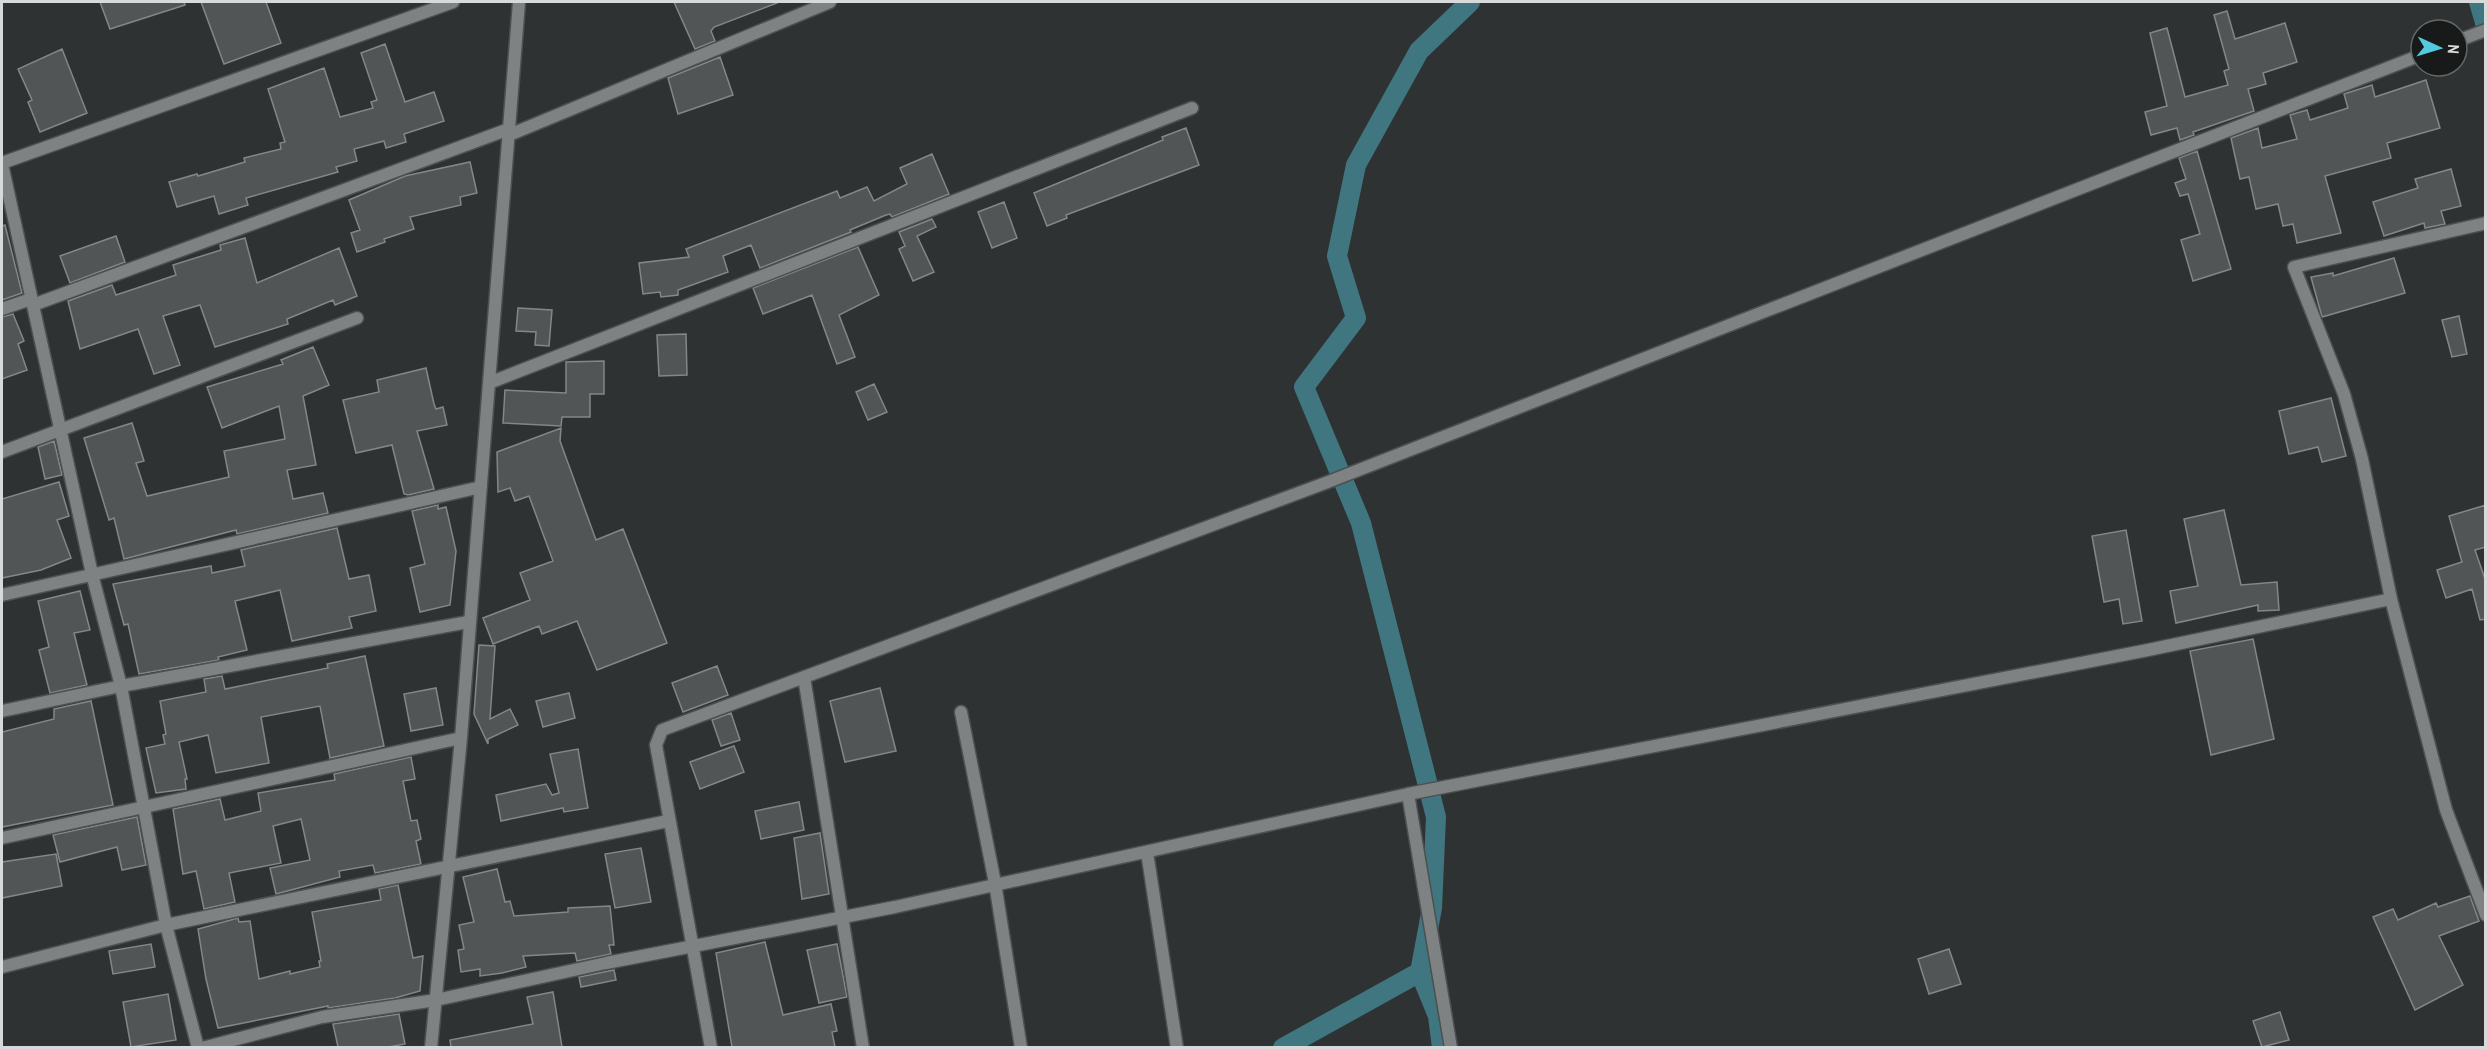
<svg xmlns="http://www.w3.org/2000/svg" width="2487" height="1049" font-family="'Archivo Narrow',sans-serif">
<rect width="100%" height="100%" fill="#2f3233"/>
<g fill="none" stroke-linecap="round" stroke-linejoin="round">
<!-- canal -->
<path stroke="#407680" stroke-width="20" d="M 2479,2 L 2486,26
M 1283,1048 L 1420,972
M 1442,1048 L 1438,1016 L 1420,972 L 1432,908 L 1436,817 L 1361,523 L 1304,387 L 1356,318 L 1337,256 L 1356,165 L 1419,51 L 1470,2"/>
</g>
<!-- building -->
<path fill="#515555" stroke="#838788" stroke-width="1.5" d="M 100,2 L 184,2 L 185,5 L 110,29 Z
M 201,2 L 266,2 L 281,43 L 224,64 Z
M 674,2 L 777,2 L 777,3 L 714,27 L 711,31 L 715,41 L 695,49 Z
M 2227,11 L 2235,39 L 2285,23 L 2297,62 L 2263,73 L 2266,84 L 2248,89 L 2254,111 L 2193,132 L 2194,135 L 2180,140 L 2177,128 L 2151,135 L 2145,112 L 2167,106 L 2150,33 L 2167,28 L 2185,97 L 2228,85 L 2224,71 L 2229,69 L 2214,15 Z
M 385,44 L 405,102 L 434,92 L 444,121 L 404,134 L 406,142 L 386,148 L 384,141 L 354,149 L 357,161 L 336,167 L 338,172 L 246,198 L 248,205 L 219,214 L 214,196 L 177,207 L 169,182 L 197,174 L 198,176 L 245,162 L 244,158 L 281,149 L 280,143 L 285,142 L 268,89 L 324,68 L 340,117 L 373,108 L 371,102 L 377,100 L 361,53 Z
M 62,49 L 87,113 L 40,132 L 28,102 L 32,100 L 18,69 Z
M 720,57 L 733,95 L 678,114 L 668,78 Z
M 2426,80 L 2440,128 L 2387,143 L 2391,158 L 2325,176 L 2341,233 L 2297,243 L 2293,224 L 2283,226 L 2278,204 L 2256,209 L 2249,177 L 2240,179 L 2231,138 L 2258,128 L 2262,148 L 2297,139 L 2290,115 L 2307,110 L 2310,120 L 2348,108 L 2344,94 L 2372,85 L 2375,97 Z
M 1186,128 L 1199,165 L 1066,215 L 1067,218 L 1047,226 L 1034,193 L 1163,140 L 1162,137 Z
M 2197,151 L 2231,269 L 2193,281 L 2181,240 L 2200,234 L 2188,194 L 2180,196 L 2175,183 L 2186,179 L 2179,158 Z
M 932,154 L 949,194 L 892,217 L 890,214 L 886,215 L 850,230 L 851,232 L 760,268 L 751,245 L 723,256 L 728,272 L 678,290 L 678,295 L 661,297 L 660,292 L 643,294 L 639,263 L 689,257 L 686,249 L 837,191 L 840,198 L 867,187 L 874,201 L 907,184 L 900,168 Z
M 470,162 L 477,193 L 460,197 L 461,205 L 410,217 L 414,229 L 384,239 L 385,242 L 357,252 L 351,233 L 360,230 L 349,200 L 405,176 Z
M 2451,169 L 2461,206 L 2441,211 L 2445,224 L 2425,228 L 2424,223 L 2384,236 L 2373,202 L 2418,188 L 2415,179 Z
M 1004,202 L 1017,238 L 992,248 L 978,212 Z
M 932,219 L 936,227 L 917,236 L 934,272 L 913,281 L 899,249 L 905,246 L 899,232 Z
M 5,225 L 22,293 L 2,300 L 2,226 Z
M 116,236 L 125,262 L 70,283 L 60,256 Z
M 245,238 L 257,283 L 339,248 L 357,296 L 335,305 L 333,300 L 287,319 L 288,324 L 215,347 L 200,305 L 163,316 L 180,365 L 154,374 L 138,329 L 80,349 L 68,301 L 112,285 L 116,295 L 176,275 L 173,265 L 221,250 L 220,245 Z
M 858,247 L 879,295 L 839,315 L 855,357 L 837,364 L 812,295 L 763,314 L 753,288 Z
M 2394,258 L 2405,293 L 2322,317 L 2311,277 L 2333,273 L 2333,276 Z
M 518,308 L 552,310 L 549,346 L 535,345 L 536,332 L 516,331 Z
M 13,314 L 24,341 L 18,344 L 27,370 L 2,379 L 2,317 Z
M 2459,316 L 2467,354 L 2452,357 L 2442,320 Z
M 686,334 L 687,375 L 659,376 L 657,335 Z
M 313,347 L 329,385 L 303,396 L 316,465 L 287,470 L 293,499 L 323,493 L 328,513 L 237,534 L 236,530 L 124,559 L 114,518 L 109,520 L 84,438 L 132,423 L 144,461 L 136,463 L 147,496 L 229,477 L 224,451 L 285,439 L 279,406 L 222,428 L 207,387 L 283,364 L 281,360 Z
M 604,361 L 604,394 L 590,394 L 590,417 L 562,417 L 561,426 L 503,423 L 505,390 L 566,393 L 566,362 Z
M 426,368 L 434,404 L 436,409 L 443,407 L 447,425 L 417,431 L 434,489 L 408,495 L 404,494 L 392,445 L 356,453 L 343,400 L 379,392 L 377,380 Z
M 874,384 L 887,412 L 868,420 L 856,392 Z
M 2331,398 L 2346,456 L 2322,462 L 2318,447 L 2289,454 L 2279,411 Z
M 561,428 L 560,441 L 596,540 L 623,529 L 667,643 L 597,670 L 577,621 L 542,634 L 539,626 L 493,644 L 483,618 L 530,600 L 520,573 L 553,561 L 529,496 L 515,501 L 510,488 L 498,492 L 497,452 Z
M 54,441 L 62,475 L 45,479 L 38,447 Z
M 59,482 L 69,516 L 57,520 L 71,558 L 41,570 L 2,578 L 2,499 Z
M 438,505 L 438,509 L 446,507 L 456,551 L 450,605 L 420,612 L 410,568 L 425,564 L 412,511 Z
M 2486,505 L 2486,547 L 2475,550 L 2486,582 L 2486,619 L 2480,620 L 2472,589 L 2446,598 L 2437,570 L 2462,562 L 2449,516 Z
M 2224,510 L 2241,585 L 2277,582 L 2279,610 L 2258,611 L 2258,605 L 2176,623 L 2170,591 L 2198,586 L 2184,519 Z
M 337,528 L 349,579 L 369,575 L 376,611 L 349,617 L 352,628 L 292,641 L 280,590 L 235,601 L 247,650 L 218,657 L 219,660 L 139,674 L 128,624 L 124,625 L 113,584 L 211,566 L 212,573 L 245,566 L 241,550 Z
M 2126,530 L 2142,621 L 2123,624 L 2119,599 L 2104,602 L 2092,536 Z
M 80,591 L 90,630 L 74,633 L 87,685 L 50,693 L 39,650 L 49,647 L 38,601 Z
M 2253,639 L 2274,739 L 2211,755 L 2190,651 Z
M 479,645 L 495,646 L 490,719 L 510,709 L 518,725 L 488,739 L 488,744 L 474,714 Z
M 365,656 L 384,746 L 330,758 L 320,706 L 261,717 L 269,763 L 216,773 L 208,735 L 179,742 L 187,779 L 185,779 L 186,789 L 156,793 L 146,748 L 165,744 L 163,735 L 166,734 L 160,701 L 206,692 L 204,679 L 222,676 L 225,689 L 328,668 L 327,664 Z
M 717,666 L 728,695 L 683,712 L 672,683 Z
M 436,688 L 443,725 L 411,731 L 404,694 Z
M 880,688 L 896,751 L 845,762 L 830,701 Z
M 569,693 L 575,718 L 543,727 L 536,701 Z
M 91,701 L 113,805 L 2,827 L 2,732 L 54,719 L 54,709 Z
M 731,713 L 740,740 L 721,746 L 712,720 Z
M 734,746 L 744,772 L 700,789 L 690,762 Z
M 578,749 L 588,808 L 564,812 L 563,808 L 501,821 L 496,795 L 546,784 L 552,795 L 559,793 L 550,754 Z
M 411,757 L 415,779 L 403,781 L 411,821 L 417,820 L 421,839 L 416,841 L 421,864 L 375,873 L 373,865 L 339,871 L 340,877 L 276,894 L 270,868 L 310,860 L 301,819 L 273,826 L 281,863 L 229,873 L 235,902 L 204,909 L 196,871 L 183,874 L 173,809 L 220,799 L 225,820 L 261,811 L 258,793 L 335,780 L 334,774 Z
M 799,802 L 804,830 L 761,839 L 755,811 Z
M 137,817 L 146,865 L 122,870 L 117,847 L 60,862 L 53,835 Z
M 820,833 L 829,894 L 802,899 L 794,838 Z
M 641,848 L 651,902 L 615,908 L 605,854 Z
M 56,854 L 62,886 L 2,898 L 2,862 Z
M 497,869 L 505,902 L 510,901 L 514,916 L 568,912 L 568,908 L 610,906 L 614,945 L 609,945 L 611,954 L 577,961 L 575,953 L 523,956 L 526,967 L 502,973 L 480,976 L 480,969 L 461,972 L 458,950 L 464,949 L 459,925 L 474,922 L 463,877 Z
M 398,885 L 413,958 L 423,956 L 420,991 L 395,998 L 328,1008 L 328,1006 L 218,1028 L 206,979 L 198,929 L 238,918 L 239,922 L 250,921 L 259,979 L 290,971 L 290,974 L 320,967 L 319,961 L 321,961 L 312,912 L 381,900 L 379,889 Z
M 2470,896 L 2479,921 L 2439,936 L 2463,985 L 2415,1010 L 2373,917 L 2393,909 L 2398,920 L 2436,903 L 2438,907 Z
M 765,942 L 783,1015 L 831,1004 L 837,1031 L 832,1032 L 835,1047 L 732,1047 L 716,953 Z
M 151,944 L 155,967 L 113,974 L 109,951 Z
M 837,944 L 847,997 L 819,1003 L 807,950 Z
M 1949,949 L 1961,984 L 1929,994 L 1918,959 Z
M 614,970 L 616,980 L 581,987 L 579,977 Z
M 553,992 L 562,1047 L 451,1047 L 450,1040 L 533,1024 L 527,997 Z
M 168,994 L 176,1040 L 131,1047 L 123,1002 Z
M 2280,1012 L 2289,1040 L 2262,1047 L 2253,1021 Z
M 399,1014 L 405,1044 L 388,1047 L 338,1047 L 333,1024 Z"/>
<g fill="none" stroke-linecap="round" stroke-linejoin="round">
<!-- minor casing -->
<g stroke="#4d4f50" stroke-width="15">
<path id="minor" d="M 2457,41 L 2486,30
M 509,135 L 830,2
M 2,163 L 453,2
M 2,164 L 92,574 L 121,686 L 166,925 L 198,1048
M 33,305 L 509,129
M 2,309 L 31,299
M 489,383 L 1192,108
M 2,452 L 357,318
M 2,595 L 481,487
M 2391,599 L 2446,810 L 2486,915
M 804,677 L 863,1048
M 2,711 L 121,686 L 468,622
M 961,712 L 995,883 L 1021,1048
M 1408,794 L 1451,1048
M 2,838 L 461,738
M 1147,852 L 1177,1048
M 2,967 L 166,925 L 668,821
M 202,1048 L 322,1017 L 436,1000 L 606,963 L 895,907 L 1408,794 L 2148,650 L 2391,599 L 2362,459 L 2344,394 L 2294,267 L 2486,223
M 431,1048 L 461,738 L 519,2
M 711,1048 L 656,745 L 662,730 L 1328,482 L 2421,55"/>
</g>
<!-- minor -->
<use href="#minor" stroke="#7e8283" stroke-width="12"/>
</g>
<!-- border -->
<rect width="2487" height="1049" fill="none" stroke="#d7d9da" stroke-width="6"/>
<!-- north arrow -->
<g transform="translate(2439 48) rotate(94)"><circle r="28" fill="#181a1a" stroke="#646667" stroke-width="1.5"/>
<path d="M0-4.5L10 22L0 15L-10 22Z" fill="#54cade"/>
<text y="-9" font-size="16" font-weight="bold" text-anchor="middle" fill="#d7d9da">N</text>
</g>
</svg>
